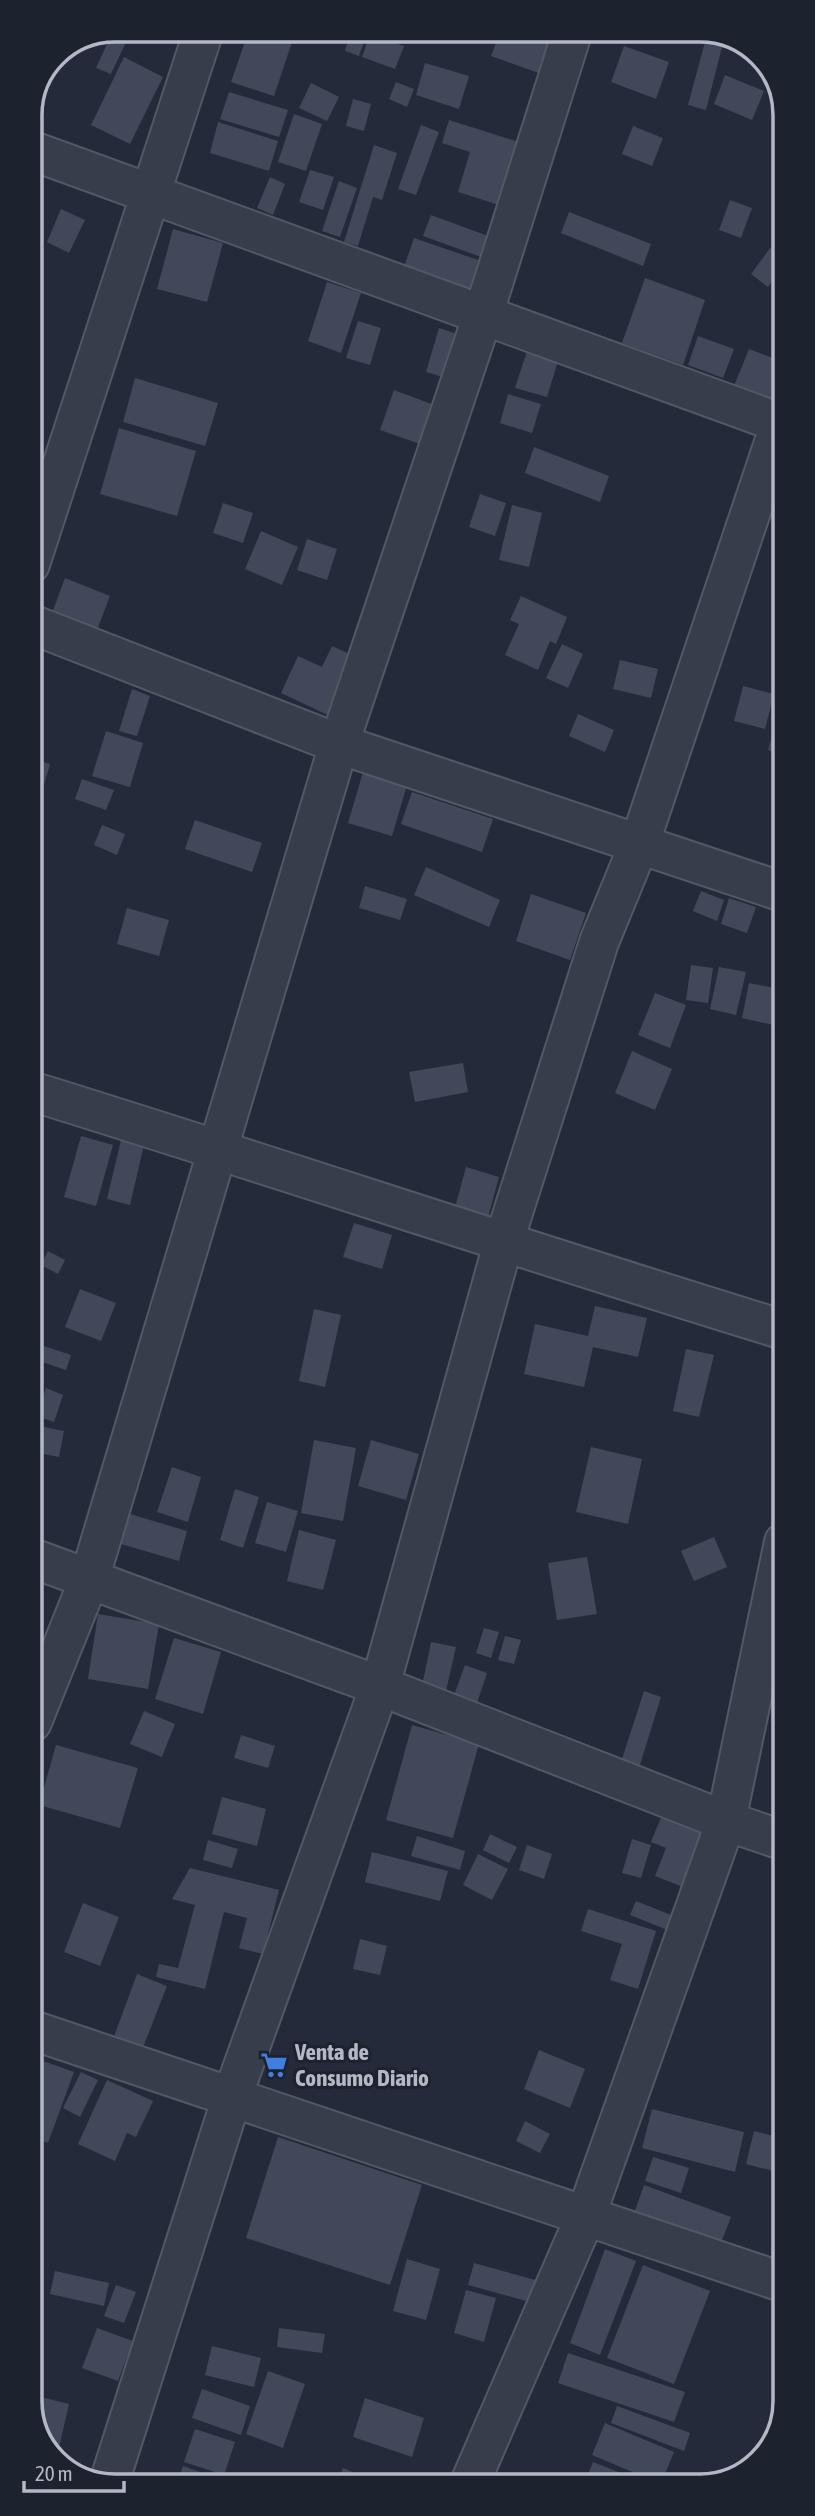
<svg xmlns="http://www.w3.org/2000/svg" width="815" height="2516" font-family="'Asap Condensed',sans-serif">
<rect width="100%" height="100%" fill="#252a3a"/>
<!-- building -->
<path fill="#414859" d="M 249,30 L 296,30 L 274,96 L 231,82 Z
M 351,30 L 368,31 L 359,56 L 345,51 Z
M 501,30 L 561,30 L 544,75 L 491,56 Z
M 112,33 L 127,40 L 111,74 L 96,68 Z
M 370,34 L 404,46 L 395,69 L 362,57 Z
M 705,42 L 722,47 L 706,110 L 688,105 Z
M 624,46 L 669,62 L 656,99 L 611,82 Z
M 124,57 L 163,77 L 130,144 L 91,125 Z
M 425,63 L 469,76 L 459,109 L 416,95 Z
M 725,75 L 764,91 L 752,120 L 714,104 Z
M 396,82 L 414,89 L 407,107 L 389,99 Z
M 311,83 L 339,97 L 327,121 L 299,108 Z
M 229,92 L 288,110 L 279,137 L 220,119 Z
M 353,99 L 371,104 L 364,131 L 346,126 Z
M 294,114 L 322,124 L 306,171 L 278,162 Z
M 449,120 L 519,142 L 499,205 L 458,192 L 470,152 L 442,143 Z
M 218,122 L 278,141 L 269,171 L 210,153 Z
M 421,125 L 439,132 L 416,195 L 398,189 Z
M 633,126 L 663,138 L 652,166 L 622,154 Z
M 374,145 L 397,153 L 382,200 L 373,197 L 358,246 L 344,242 Z
M 30,167 L 46,169 L 32,212 L 30,211 Z
M 310,170 L 334,177 L 323,210 L 299,202 Z
M 270,177 L 285,184 L 273,215 L 257,208 Z
M 339,181 L 357,188 L 340,237 L 322,231 Z
M 730,200 L 752,208 L 741,238 L 719,230 Z
M 61,209 L 85,220 L 69,253 L 47,242 Z
M 569,212 L 651,244 L 643,266 L 561,233 Z
M 431,215 L 488,236 L 481,257 L 423,236 Z
M 173,229 L 223,243 L 207,302 L 157,289 Z
M 414,238 L 481,261 L 471,290 L 404,267 Z
M 770,248 L 783,258 L 783,267 L 768,287 L 751,274 Z
M 645,278 L 705,300 L 683,365 L 622,343 Z
M 327,282 L 361,293 L 341,353 L 308,341 Z
M 358,321 L 381,328 L 370,365 L 346,358 Z
M 439,328 L 463,336 L 450,379 L 426,372 Z
M 698,336 L 734,349 L 723,378 L 688,365 Z
M 749,349 L 783,362 L 783,388 L 777,403 L 734,386 Z
M 527,351 L 558,361 L 547,397 L 515,388 Z
M 135,378 L 218,403 L 205,446 L 123,422 Z
M 394,390 L 434,405 L 420,444 L 380,430 Z
M 508,394 L 541,404 L 532,433 L 500,423 Z
M 119,428 L 196,451 L 177,516 L 100,494 Z
M 534,447 L 609,476 L 600,502 L 525,473 Z
M 480,494 L 506,503 L 495,536 L 469,527 Z
M 223,503 L 253,513 L 243,543 L 213,533 Z
M 512,505 L 542,513 L 529,567 L 499,560 Z
M 261,531 L 298,547 L 282,585 L 245,569 Z
M 307,539 L 337,549 L 327,580 L 297,570 Z
M 782,556 L 783,556 L 783,584 L 776,582 Z
M 65,578 L 110,596 L 94,638 L 49,621 Z
M 521,596 L 567,617 L 556,644 L 550,641 L 538,670 L 505,655 L 519,624 L 510,620 Z
M 562,644 L 583,654 L 568,688 L 546,678 Z
M 332,646 L 356,657 L 330,716 L 281,693 L 298,656 L 322,667 Z
M 620,660 L 658,669 L 651,698 L 613,689 Z
M 743,686 L 774,694 L 765,729 L 734,721 Z
M 132,689 L 150,696 L 137,736 L 119,731 Z
M 783,700 L 783,754 L 768,750 Z
M 578,714 L 614,730 L 605,752 L 569,736 Z
M 106,731 L 143,743 L 130,787 L 92,776 Z
M 31,758 L 50,764 L 42,791 L 31,787 Z
M 363,772 L 407,785 L 392,836 L 348,823 Z
M 82,779 L 114,790 L 106,810 L 75,799 Z
M 412,792 L 493,819 L 482,852 L 401,824 Z
M 195,820 L 262,843 L 252,872 L 185,849 Z
M 102,825 L 125,834 L 117,855 L 94,845 Z
M 426,867 L 500,900 L 489,927 L 414,895 Z
M 365,886 L 407,899 L 400,920 L 359,908 Z
M 701,891 L 724,900 L 717,921 L 693,911 Z
M 531,894 L 586,913 L 570,960 L 516,941 Z
M 729,898 L 756,907 L 747,933 L 721,924 Z
M 127,908 L 169,920 L 159,956 L 117,944 Z
M 691,965 L 713,968 L 708,1003 L 686,1000 Z
M 719,967 L 746,972 L 736,1015 L 710,1009 Z
M 749,983 L 784,990 L 778,1026 L 742,1018 Z
M 655,993 L 686,1005 L 670,1048 L 638,1035 Z
M 632,1051 L 672,1069 L 655,1110 L 615,1093 Z
M 463,1063 L 468,1092 L 415,1102 L 409,1072 Z
M 778,1078 L 784,1079 L 784,1107 L 774,1105 Z
M 81,1136 L 113,1145 L 96,1206 L 64,1197 Z
M 121,1140 L 144,1145 L 130,1205 L 107,1199 Z
M 466,1167 L 499,1177 L 486,1225 L 453,1215 Z
M 354,1223 L 392,1235 L 382,1269 L 343,1257 Z
M 48,1251 L 65,1260 L 58,1274 L 41,1265 Z
M 80,1289 L 116,1303 L 101,1341 L 65,1327 Z
M 595,1306 L 647,1318 L 638,1357 L 593,1347 L 584,1387 L 524,1374 L 535,1324 L 588,1336 Z
M 314,1309 L 341,1315 L 325,1387 L 299,1381 Z
M 44,1346 L 71,1355 L 66,1370 L 39,1361 Z
M 686,1349 L 714,1355 L 699,1417 L 673,1411 Z
M 46,1388 L 63,1395 L 54,1422 L 36,1416 Z
M 39,1426 L 64,1431 L 59,1457 L 33,1452 Z
M 314,1440 L 356,1448 L 343,1521 L 301,1513 Z
M 371,1440 L 419,1454 L 406,1500 L 358,1486 Z
M 591,1447 L 642,1459 L 628,1524 L 576,1512 Z
M 172,1467 L 201,1477 L 188,1522 L 157,1512 Z
M 235,1489 L 259,1497 L 243,1548 L 220,1540 Z
M 267,1502 L 298,1511 L 286,1552 L 255,1543 Z
M 130,1514 L 187,1531 L 179,1561 L 121,1544 Z
M 299,1530 L 336,1540 L 323,1590 L 287,1581 Z
M 714,1537 L 727,1567 L 694,1581 L 681,1551 Z
M 587,1557 L 597,1614 L 557,1620 L 548,1563 Z
M 98,1614 L 159,1624 L 148,1689 L 88,1679 Z
M 484,1628 L 499,1632 L 491,1658 L 476,1653 Z
M 505,1636 L 521,1640 L 514,1664 L 498,1660 Z
M 174,1638 L 221,1652 L 203,1714 L 155,1699 Z
M 431,1642 L 456,1647 L 446,1691 L 422,1686 Z
M 465,1665 L 487,1673 L 476,1706 L 453,1698 Z
M 644,1691 L 661,1697 L 639,1768 L 621,1762 Z
M 144,1711 L 175,1724 L 162,1757 L 130,1744 Z
M 412,1725 L 479,1744 L 453,1838 L 386,1820 Z
M 241,1735 L 275,1746 L 268,1768 L 234,1758 Z
M 56,1745 L 138,1768 L 120,1828 L 39,1805 Z
M 222,1797 L 266,1809 L 257,1846 L 212,1834 Z
M 662,1815 L 714,1836 L 693,1891 L 655,1876 L 666,1848 L 651,1842 Z
M 490,1834 L 517,1847 L 509,1863 L 483,1850 Z
M 417,1836 L 465,1851 L 460,1870 L 411,1856 Z
M 632,1839 L 651,1845 L 641,1878 L 622,1873 Z
M 208,1840 L 238,1849 L 232,1868 L 203,1860 Z
M 527,1845 L 552,1854 L 544,1879 L 519,1870 Z
M 372,1852 L 448,1871 L 440,1901 L 365,1882 Z
M 478,1854 L 508,1869 L 492,1900 L 463,1885 Z
M 190,1868 L 279,1890 L 263,1954 L 239,1948 L 247,1918 L 224,1912 L 205,1989 L 156,1977 L 159,1964 L 178,1968 L 195,1905 L 172,1899 Z
M 636,1901 L 681,1919 L 675,1933 L 630,1915 Z
M 83,1903 L 119,1917 L 100,1966 L 64,1952 Z
M 588,1909 L 656,1931 L 638,1989 L 610,1980 L 622,1944 L 581,1931 Z
M 360,1939 L 387,1946 L 380,1975 L 353,1969 Z
M 137,1974 L 167,1986 L 142,2050 L 113,2039 Z
M 539,2050 L 585,2069 L 570,2108 L 524,2089 Z
M 32,2057 L 74,2072 L 48,2143 L 32,2137 Z
M 81,2072 L 98,2080 L 80,2117 L 63,2108 Z
M 107,2080 L 153,2101 L 136,2137 L 127,2133 L 115,2161 L 78,2144 Z
M 652,2109 L 744,2132 L 735,2172 L 642,2148 Z
M 525,2121 L 550,2134 L 540,2153 L 516,2141 Z
M 754,2131 L 785,2139 L 781,2173 L 746,2164 Z
M 278,2137 L 422,2185 L 390,2285 L 246,2238 Z
M 653,2157 L 689,2168 L 681,2193 L 645,2181 Z
M 644,2185 L 731,2217 L 719,2248 L 633,2216 Z
M 605,2249 L 636,2261 L 600,2355 L 570,2343 Z
M 407,2259 L 440,2269 L 426,2320 L 393,2311 Z
M 474,2263 L 550,2284 L 544,2306 L 468,2285 Z
M 643,2265 L 710,2291 L 674,2384 L 607,2358 Z
M 55,2271 L 109,2283 L 104,2306 L 50,2294 Z
M 116,2285 L 136,2292 L 124,2323 L 104,2316 Z
M 466,2290 L 496,2298 L 484,2342 L 454,2333 Z
M 97,2328 L 133,2341 L 118,2381 L 82,2368 Z
M 279,2328 L 325,2334 L 322,2353 L 277,2347 Z
M 212,2346 L 261,2358 L 254,2387 L 205,2375 Z
M 568,2353 L 685,2392 L 674,2422 L 558,2383 Z
M 268,2371 L 305,2384 L 283,2448 L 246,2434 Z
M 202,2389 L 250,2406 L 241,2435 L 192,2418 Z
M 33,2395 L 69,2404 L 56,2461 L 33,2423 Z
M 365,2398 L 424,2418 L 412,2457 L 353,2437 Z
M 617,2406 L 690,2433 L 684,2451 L 611,2423 Z
M 605,2423 L 674,2452 L 661,2484 L 592,2455 Z
M 195,2429 L 235,2442 L 224,2475 L 184,2462 Z
M 593,2462 L 649,2484 L 584,2484 Z
M 183,2466 L 220,2479 L 218,2486 L 176,2486 Z
M 343,2468 L 383,2485 L 336,2485 Z"/>
<g fill="none" stroke-linecap="round" stroke-linejoin="round">
<!-- minor casing -->
<g stroke="#535865" stroke-width="42">
<path id="minor" d="M 30,150 L 783,424
M 30,564 L 204,30
M 31,624 L 339,744 L 783,892
M 31,1091 C 283,1169 532,1253 784,1330
M 32,1558 L 380,1686 L 726,1821 L 785,1841
M 32,1722 L 89,1580 L 339,744 L 483,315 L 573,30
M 32,2030 L 785,2283
M 469,2485 L 586,2215 L 726,1821 L 784,1542
M 108,2486 L 232,2097 L 380,1686 L 503,1244 L 599,942 L 640,842 L 783,416"/>
</g>
<!-- minor -->
<use href="#minor" stroke="#383d4b" stroke-width="38"/>
</g>
<!-- icons -->
<defs>
<g id="supermarket-bare" transform="scale(2.1)"><path d="M-6-5.5h2.5l.6 2H6L4.5 2H-2.5L-4.4-4H-6ZM-1.5 3.2a1.3 1.3 0 1 0 .1 0ZM3 3.2a1.3 1.3 0 1 0 .1 0Z" fill="#3f7fe0" stroke="#1d222f" stroke-width="2.5" paint-order="stroke"/></g>
</defs>
<g fill-rule="evenodd">
<use href="#supermarket-bare" x="274" y="2065"/>
</g>
<g text-anchor="middle" stroke-width="6" stroke-linejoin="round" paint-order="stroke">
<!-- poi labels -->
<g font-size="23" font-weight="bold" fill="#b4b8c6" stroke="#1d222f" text-anchor="start">
<text x="295" y="2060">Venta de<tspan x="295" dy="26">Consumo Diario</tspan></text>
</g>
</g>
<!-- crop -->
<path d="M0 0H815V2516H0ZM115 42H700A73 73 0 0 1 773 115V2401A73 73 0 0 1 700 2474H115A73 73 0 0 1 42 2401V115A73 73 0 0 1 115 42Z" fill="#1d222f" fill-rule="evenodd"/>
<path fill="none" stroke="#b4b8c6" stroke-width="3.5" d="M115 42H700A73 73 0 0 1 773 115V2401A73 73 0 0 1 700 2474H115A73 73 0 0 1 42 2401V115A73 73 0 0 1 115 42Z"/>
<!-- scale -->
<path d="M24 2481v10h100v-10" fill="none" stroke="#b4b8c6" stroke-width="3.5"/>
<text x="35" y="2481" font-size="21" fill="#b4b8c6" stroke="#1d222f" stroke-width="5" paint-order="stroke">20 m</text>
</svg>
